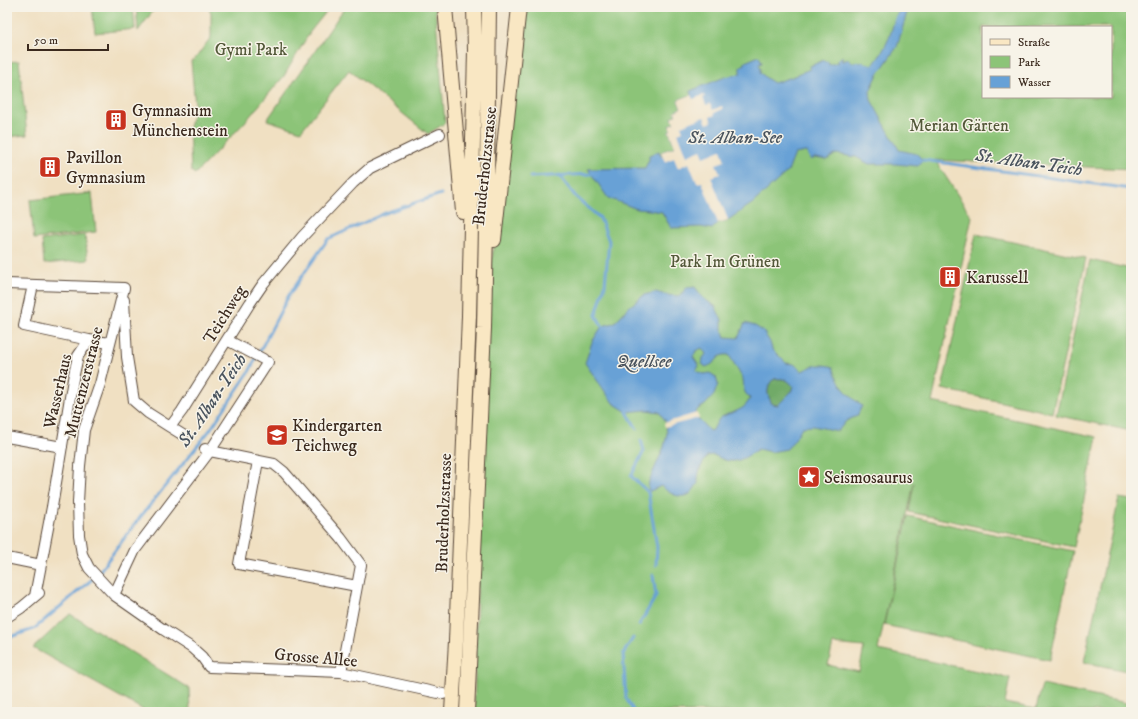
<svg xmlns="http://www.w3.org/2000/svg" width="1138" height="719" font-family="'IM FELL DW Pica',serif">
<rect width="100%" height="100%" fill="#f7f3e8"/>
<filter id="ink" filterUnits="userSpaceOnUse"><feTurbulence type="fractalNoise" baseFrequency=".025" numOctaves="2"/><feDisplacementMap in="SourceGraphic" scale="8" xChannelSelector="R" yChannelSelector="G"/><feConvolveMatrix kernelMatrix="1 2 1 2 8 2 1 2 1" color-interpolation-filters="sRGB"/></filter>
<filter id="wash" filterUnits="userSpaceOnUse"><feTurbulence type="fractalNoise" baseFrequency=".012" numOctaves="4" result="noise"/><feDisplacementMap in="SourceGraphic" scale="16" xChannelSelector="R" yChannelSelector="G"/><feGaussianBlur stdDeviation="0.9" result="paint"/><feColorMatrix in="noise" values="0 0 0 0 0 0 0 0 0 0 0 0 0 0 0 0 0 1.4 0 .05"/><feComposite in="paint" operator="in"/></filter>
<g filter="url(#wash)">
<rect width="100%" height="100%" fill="#f0e0c2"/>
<!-- green -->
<path fill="#8cc478" stroke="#64774b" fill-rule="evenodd" d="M 92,7 L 133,7 L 135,29 L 95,33 Z
M 136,7 L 156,7 L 138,31 Z
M 208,7 L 330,7 L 310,32 L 284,76 L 245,122 L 195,174 L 191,171 L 189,127 L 195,106 L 191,61 L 195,59 L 211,37 L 211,12 Z
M 345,7 L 435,7 L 445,123 L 428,134 L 349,70 L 301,131 L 267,120 L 309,60 Z
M 524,7 L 1131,7 L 1131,169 L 935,160 L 972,217 L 932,402 L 1097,437 L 1074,547 L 909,512 L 914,483 L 878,650 L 1010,678 L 1005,703 L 1036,709 L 1042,685 L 1131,704 L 1131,712 L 474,712 L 484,328 L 503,165 ZM 983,27 L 1111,27 L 1111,97 L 983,97 ZM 833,644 L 864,647 L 859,672 L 828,665 Z
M 19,61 L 27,135 L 7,137 L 7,62 Z
M 92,193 L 96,232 L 34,239 L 30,200 Z
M 976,234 L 1086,258 L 1052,413 L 942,389 Z
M 85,235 L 88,260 L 44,264 L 42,240 Z
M 1090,260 L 1131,269 L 1131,431 L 1056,415 Z
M 1119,498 L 1131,500 L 1131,672 L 1084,662 Z
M 908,516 L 1073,551 L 1050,660 L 884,625 Z
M 70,614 L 189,688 L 190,712 L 147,712 L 33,648 Z"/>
<!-- forest -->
<path fill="#71aa68" stroke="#566a43" d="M 774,379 C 782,378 788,379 793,386 L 791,392 L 778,405 L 772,404 C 766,392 766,390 774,379 Z"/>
<!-- water -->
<path fill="#67a1d6" stroke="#51667a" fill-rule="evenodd" d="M 904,7 L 907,7 L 908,9 L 897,47 L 878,74 L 870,91 L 871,100 L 899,150 L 917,154 L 923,160 L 918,166 L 895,164 L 869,164 L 856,157 L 836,154 L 827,160 L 815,158 L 811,160 L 806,152 L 795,154 L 788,171 L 753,203 L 728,220 L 718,223 L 712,229 L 701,227 L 671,228 L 662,212 L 649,210 L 637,209 L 608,198 L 588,169 L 645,168 L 649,160 L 649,155 L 659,151 L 661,156 L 663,156 L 661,152 L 675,147 L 669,131 L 671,130 L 669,125 L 674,123 L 672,117 L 676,115 L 675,111 L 681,108 L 678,100 L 691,95 L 690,91 L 725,77 L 740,74 L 740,67 L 745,64 L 745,62 L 759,56 L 762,63 L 759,64 L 761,70 L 760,72 L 766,78 L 774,83 L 798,75 L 798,74 L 810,69 L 810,66 L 824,60 L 825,62 L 828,61 L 829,65 L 839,62 L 837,62 L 837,60 L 843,56 L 844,58 L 841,60 L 842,61 L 849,59 L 850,62 L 853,62 L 853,63 L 858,61 L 860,63 L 863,61 L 864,63 L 873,65 C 880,57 885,47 889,38 C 893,28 894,13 904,7 Z
M 695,287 L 704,299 L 715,306 L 722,320 L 722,329 L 725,337 L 738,338 L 745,323 L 755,326 L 763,331 L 770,342 L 772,349 L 786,363 L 794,364 L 802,371 C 814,365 820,363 833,367 C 841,388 845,392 862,406 L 857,416 L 846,421 L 838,431 L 813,426 L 802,427 L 795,439 L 787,449 L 771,452 L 758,449 C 746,457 737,465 722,459 C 715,456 715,454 707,456 C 702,464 697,473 698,483 C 696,486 693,491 690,494 C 680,500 669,493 661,486 L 648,492 L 649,481 L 664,447 L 667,433 L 665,420 L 659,412 L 646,410 L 627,412 L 613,403 L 585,363 L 592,342 L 602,326 L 614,323 L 629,307 L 644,295 L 656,292 L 666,295 L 680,296 L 686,288 ZM 702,348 L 706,354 L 703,358 L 702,364 L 706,367 C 708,366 711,365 712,364 C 720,358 718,354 729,355 L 743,379 L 744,390 L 746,394 L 750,398 C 744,413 730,411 720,418 C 717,421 715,426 713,430 L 709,431 C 704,424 698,421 695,413 L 698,409 L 705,405 L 714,395 L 718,384 L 716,377 L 710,373 L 703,374 L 696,371 L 699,366 L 693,357 L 696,351 ZM 774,379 C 782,378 788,379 793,386 L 791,392 L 778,405 L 772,404 C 766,392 766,390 774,379 Z"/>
<!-- pier -->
<path fill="#f0e0c2" d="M 691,95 L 693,99 L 704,95 L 705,97 L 703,98 L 706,105 L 710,104 L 713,110 L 722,106 L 723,109 L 714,113 L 715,115 L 710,117 L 712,122 L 707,124 L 704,117 L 681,126 L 683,131 L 678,133 L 687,156 L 701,150 L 704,157 L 721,150 L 725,161 L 716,164 L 720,174 L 711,177 L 728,220 L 718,223 L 702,182 L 697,183 L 689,163 L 678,168 L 674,158 L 665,162 L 661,152 L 675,147 L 669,131 L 671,130 L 669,125 L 674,123 L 672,117 L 676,115 L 675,111 L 681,108 L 678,100 Z
M 697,413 L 699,418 L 665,427 L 664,423 Z"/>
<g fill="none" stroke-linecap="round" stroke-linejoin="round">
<!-- stream -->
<path stroke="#67a1d6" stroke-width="3" d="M 923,160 L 1131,189
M 559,175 L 576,197 L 600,218 L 609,241 L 605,285 L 596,315 L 602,326
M 530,177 L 592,174
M 627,412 L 637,429
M 641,440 L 644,451 L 631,476 L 648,492 L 657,547 L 656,565
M 639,625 L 656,596 L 653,575
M 7,638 L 34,629 L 96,576 L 134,525 L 210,430 L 249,372 L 289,295 L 298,282 L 328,239 L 385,213 L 441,194
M 633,638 L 623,654 L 626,698 L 634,712"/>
</g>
</g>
<g filter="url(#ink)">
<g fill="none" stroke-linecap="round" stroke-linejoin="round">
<!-- street casing -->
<g stroke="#564537" stroke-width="12">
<path id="street" d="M 7,284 L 124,288
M 33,285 L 24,326 L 89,340
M 124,288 L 100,384 L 84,430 L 80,466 L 78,502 L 79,535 L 82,554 L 89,568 L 114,595 L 164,630 L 192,648 L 202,657 L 209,667 L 341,672 L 443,694
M 124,300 L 127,357 L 134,401 L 148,413 L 170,427 L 182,411 L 250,303 L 263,284 L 302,237 L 353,183 L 370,168 L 440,134
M 227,340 L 263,359
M 170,427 L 183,435
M 7,437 L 62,447
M 205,449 L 210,451 L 274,464 L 284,472 L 341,538 L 361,565 L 341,672
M 258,461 L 239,564 L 357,586
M 7,558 L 41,565
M 114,595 L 135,550 L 210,451 L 268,362
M 35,596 L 52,507 L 73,379 L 78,356 L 89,340 L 110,343
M 7,617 L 21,608 L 39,593"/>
</g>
<!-- secondary casing -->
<g stroke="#564537" stroke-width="16">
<path id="secondary" d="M 445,7 L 463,212
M 494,240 L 519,7
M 452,712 L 456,641 L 469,316 L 475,50 L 474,7
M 467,712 L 484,328 L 487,177 L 489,7"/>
</g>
<!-- street -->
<use href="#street" stroke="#fff" stroke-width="10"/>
<!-- secondary -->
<use href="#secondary" stroke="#f9e7c3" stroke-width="14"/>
</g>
</g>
<!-- icons -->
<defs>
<g id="building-square" transform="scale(1.15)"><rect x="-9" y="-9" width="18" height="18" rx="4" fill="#c8321e" stroke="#f7f3e8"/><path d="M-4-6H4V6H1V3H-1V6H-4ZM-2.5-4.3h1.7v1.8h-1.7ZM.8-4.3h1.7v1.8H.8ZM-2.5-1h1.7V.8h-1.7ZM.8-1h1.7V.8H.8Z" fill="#fff"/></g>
<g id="school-square" transform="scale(1.15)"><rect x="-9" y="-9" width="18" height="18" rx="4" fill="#c8321e" stroke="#f7f3e8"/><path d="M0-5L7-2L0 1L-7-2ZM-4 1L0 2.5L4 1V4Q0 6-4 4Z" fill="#fff"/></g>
<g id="sight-square" transform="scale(1.15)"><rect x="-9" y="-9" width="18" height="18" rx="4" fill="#c8321e" stroke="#f7f3e8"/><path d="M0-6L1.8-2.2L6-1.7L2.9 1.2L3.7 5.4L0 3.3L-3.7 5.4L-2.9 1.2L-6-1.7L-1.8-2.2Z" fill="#fff"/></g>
</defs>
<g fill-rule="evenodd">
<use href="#building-square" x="116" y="120"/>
<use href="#building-square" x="50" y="167"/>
<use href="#building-square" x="950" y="277"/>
<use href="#school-square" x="277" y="435"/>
<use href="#sight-square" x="809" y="477"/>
</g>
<g text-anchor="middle" stroke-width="3" stroke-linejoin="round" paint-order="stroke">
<!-- park labels -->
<g font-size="17" fill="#535839" stroke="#f7f3e8">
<text x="251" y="55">Gymi Park</text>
<text x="959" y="131">Merian Gärten</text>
<text x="725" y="267">Park Im Grünen</text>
</g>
<!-- poi labels -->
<g font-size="17" fill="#3b2a1e" stroke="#f7f3e8" text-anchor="start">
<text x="132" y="116">Gymnasium<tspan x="132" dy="20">Münchenstein</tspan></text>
<text x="66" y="163">Pavillon<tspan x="66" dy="20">Gymnasium</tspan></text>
<text x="966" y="283">Karussell</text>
<text x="292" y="431">Kindergarten<tspan x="292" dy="20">Teichweg</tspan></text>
<text x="824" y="483">Seismosaurus</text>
</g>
<!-- street labels -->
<g font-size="17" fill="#3b2a1e" stroke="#f7f3e8">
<text transform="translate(484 166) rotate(-84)" y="6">Bruderholzstrasse</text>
<text transform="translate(224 314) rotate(-58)" y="6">Teichweg</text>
<text transform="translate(83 382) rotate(-76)" y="6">Muttenzerstrasse</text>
<text transform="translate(57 391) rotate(-77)" y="6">Wasserhaus</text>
<text transform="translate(443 513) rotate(-88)" y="6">Bruderholzstrasse</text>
<text transform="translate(316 657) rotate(5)" y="6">Grosse Allee</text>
</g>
<!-- water labels -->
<g font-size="18" font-style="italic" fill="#4a545e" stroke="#f7f3e8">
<text x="735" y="143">St. Alban-See</text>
<text transform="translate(1029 162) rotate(8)" y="6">St. Alban-Teich</text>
<text x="644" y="367">Quellsee</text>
<text transform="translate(212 400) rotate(-56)" y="6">St. Alban-Teich</text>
</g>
</g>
<!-- margin -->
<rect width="1138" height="719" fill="none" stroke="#f7f3e8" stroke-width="24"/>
<!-- legend -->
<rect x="982" y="26" width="130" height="72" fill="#f7f3e8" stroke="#aca397"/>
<rect x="990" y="39" width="20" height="6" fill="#f9e7c3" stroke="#aca397"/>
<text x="1018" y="46" font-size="12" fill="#3b2a1e">Straße</text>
<rect x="990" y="56" width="20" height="12" fill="#8cc478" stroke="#aca397"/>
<text x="1018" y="66" font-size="12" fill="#3b2a1e">Park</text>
<rect x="990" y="76" width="20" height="12" fill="#67a1d6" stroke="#aca397"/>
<text x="1018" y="86" font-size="12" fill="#3b2a1e">Wasser</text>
<!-- scale -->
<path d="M28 44v6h80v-6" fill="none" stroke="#3b2a1e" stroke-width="2"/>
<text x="34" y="44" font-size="12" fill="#3b2a1e" stroke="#f7f3e8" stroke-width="3" paint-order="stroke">50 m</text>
</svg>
